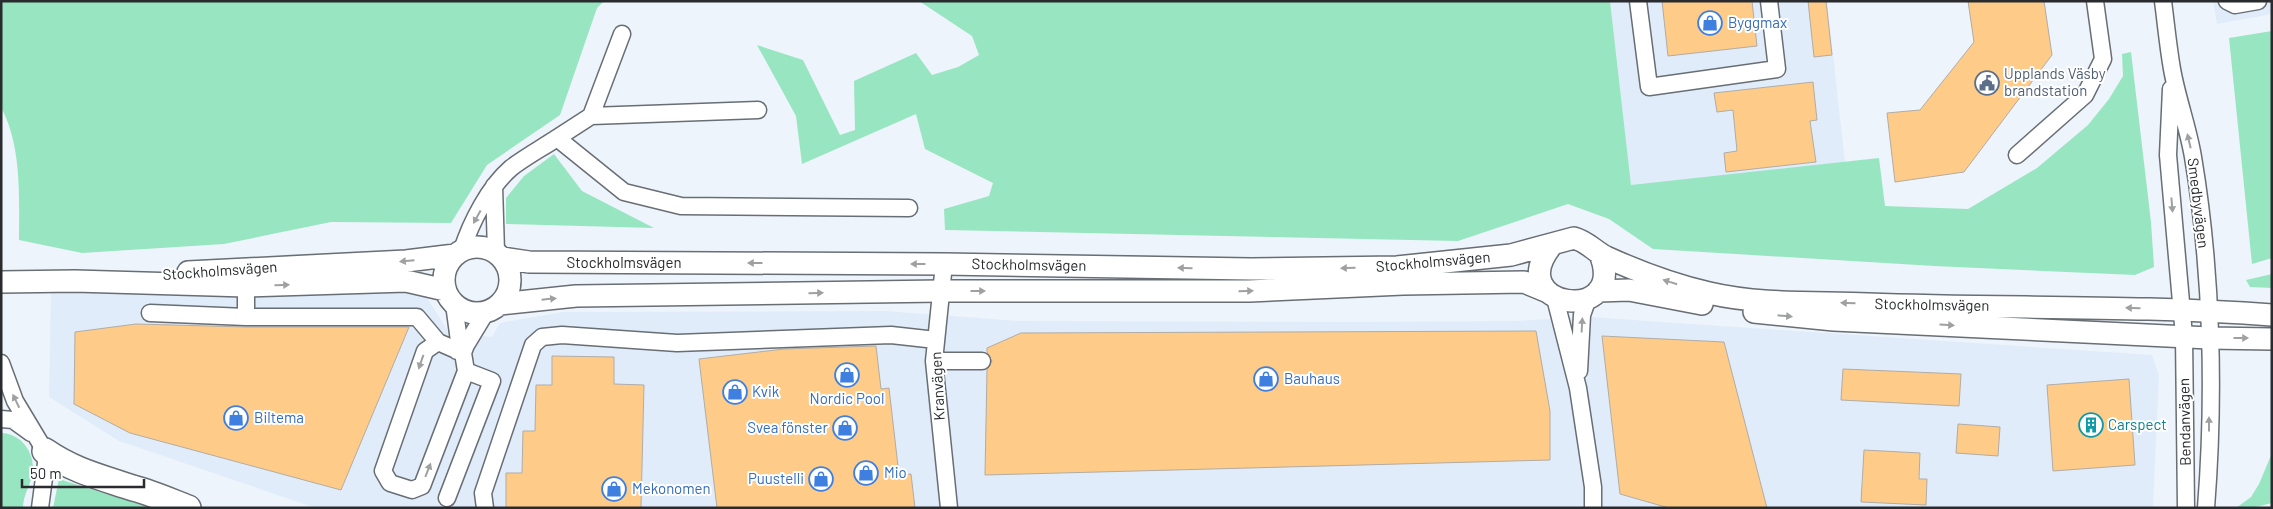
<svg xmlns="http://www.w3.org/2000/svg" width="2273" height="509" font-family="Barlow,sans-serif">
<rect width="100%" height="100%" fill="#eef4fb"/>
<!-- built -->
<path fill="#e0ecfa" d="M 1610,1 L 1827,1 L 1845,162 L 1631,186 Z
M 2213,1 L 2272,1 L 2272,14 L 2217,24 Z
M 405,291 L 427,298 L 448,331 L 492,337 L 500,323 L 563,312 L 885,311 L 1018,321 L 1353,322 L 1517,321 L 1589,317 L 2152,355 L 2159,375 L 2153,508 L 316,508 L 119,441 L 49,397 L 51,293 Z"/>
<!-- green -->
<path fill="#98e6c1" d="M 1,1 L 604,1 L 597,8 L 560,115 L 487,165 L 451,223 L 331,222 L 224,244 L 82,253 L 19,240 C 19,196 22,147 1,107 Z
M 919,1 L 1610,1 L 1631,185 L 1879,158 L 1885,206 L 1968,209 L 2037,168 L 2088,125 L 2109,99 L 2123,76 L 2122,54 L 2131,52 L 2151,222 L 2154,267 L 2135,275 L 1934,266 L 1653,249 L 1609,219 L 1568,204 L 1458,241 L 945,230 L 944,209 L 989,196 L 993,183 L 925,149 L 916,114 L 802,164 L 796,116 L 757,45 L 803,60 L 840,135 L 855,130 L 854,81 L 916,53 L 932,75 L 958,67 L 979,55 L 972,36 Z
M 2272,31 L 2272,258 L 2252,264 L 2229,38 Z
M 554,154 L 582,191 L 654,228 L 506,224 L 506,198 L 524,176 Z
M 2272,274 L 2272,288 L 2250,287 L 2246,280 Z
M 1,433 C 20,433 34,451 33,470 C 32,483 23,494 23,508 L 1,508 Z
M 2272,453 L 2272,503 L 2252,508 L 2236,508 L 2251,497 L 2259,484 Z
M 59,479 L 151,508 L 53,508 Z"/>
<!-- building -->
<path fill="#fecc88" stroke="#b1aca5" d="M 1662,1 L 1752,1 L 1757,46 L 1668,56 Z
M 1808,1 L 1826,1 L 1832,55 L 1814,57 Z
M 1968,1 L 2044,1 L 2052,55 L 1964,172 L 1895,182 L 1887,113 L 1920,110 L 1974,42 Z
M 1813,82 L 1817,120 L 1810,121 L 1816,162 L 1726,172 L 1724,153 L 1737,151 L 1733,110 L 1717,112 L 1714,93 Z
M 136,324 L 246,327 L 409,327 L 341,490 L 130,433 L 74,404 L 75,332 Z
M 1536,331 L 1550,411 L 1550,460 L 985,475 L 987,370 L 992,361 L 987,352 L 987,348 L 1021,333 Z
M 1602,336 L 1724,342 L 1767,508 L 1669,508 L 1620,494 Z
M 876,346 L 881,389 L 889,388 L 899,475 L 911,474 L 915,508 L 717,508 L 699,359 L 784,349 Z
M 552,356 L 614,357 L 614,384 L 644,385 L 641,508 L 506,508 L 506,473 L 522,473 L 523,431 L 535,431 L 536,385 L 552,385 Z
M 1843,369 L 1961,374 L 1959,406 L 1841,400 Z
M 2129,379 L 2135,465 L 2053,471 L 2047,385 Z
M 1958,424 L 2000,427 L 1998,456 L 1956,453 Z
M 1864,450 L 1920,453 L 1919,479 L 1927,479 L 1926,505 L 1861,502 Z"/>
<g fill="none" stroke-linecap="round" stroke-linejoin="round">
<!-- minor casing -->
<g stroke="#686e74" stroke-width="19">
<path id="minor" d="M 1638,1 L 1649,87 L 1777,69 L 1769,1
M 2163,1 C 2166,24 2168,46 2172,69 C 2177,98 2188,127 2193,157 C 2212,270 2215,394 2206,508
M 2227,1 L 2235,5 L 2258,1
M 2171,89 L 2168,155 L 2184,336 L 2186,508
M 591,116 L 622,34
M 557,138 L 591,116 L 758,110
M 2017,155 L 2085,95 L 2103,59 L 2095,1
M 494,186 L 496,252
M 462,250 C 471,222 489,187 511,168 C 525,157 542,148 557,138 L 624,192 L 681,206 L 909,208
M 944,264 L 934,361 L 949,508
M 246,286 L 246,317 L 417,317 L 438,342
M 1555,298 L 1578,388 L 1593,487 L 1593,508
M 454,304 L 459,341 L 457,351
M 150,313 L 246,317
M 463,353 L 438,342 L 425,351 L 383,471 L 390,483 L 412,490 L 422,486 L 466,371 L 463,353 L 466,345 L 486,312
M 934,361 L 982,361
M 1,363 L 15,401 L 45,451 L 46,463 L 40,508
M 1579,371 L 1582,315 L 1588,298
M 1,419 L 13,420 L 31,433
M 447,498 L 492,381 L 466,371
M 485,508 L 483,493 L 533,345 L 542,337 L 562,335 L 677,343 L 891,335 L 936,340"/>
</g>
<!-- major casing -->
<g stroke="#686e74" stroke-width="24">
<path id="major" d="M 1552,245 C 1500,309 1629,326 1600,254
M444 280a33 33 0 1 1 66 0a33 33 0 1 1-66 0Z
M 503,258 L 529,262 L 944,264 L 1251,269 L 1397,267 L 1511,255 L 1574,238 C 1588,242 1594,251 1606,257 C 1639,272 1674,285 1709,293 C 1760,305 1816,302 1868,304 C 2002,309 2137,305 2272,315
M 188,272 L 406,261 L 455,255
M 1,282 L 75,281 L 246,286 L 406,281 L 445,290
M 1598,291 L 1629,290 L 1702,304
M 500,304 L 576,296 L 941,291 L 1249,291 L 1403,284 L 1524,282 L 1548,292
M 1754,312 L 1834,320 L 2209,338 L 2272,339"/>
</g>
<!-- highway casing -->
<g stroke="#686e74" stroke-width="28">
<path id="highway" d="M 45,451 C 74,471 100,477 133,488 C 152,493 170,501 188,508"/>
</g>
<!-- minor -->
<use href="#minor" stroke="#fff" stroke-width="16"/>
<!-- major -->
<use href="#major" stroke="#fff" stroke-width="21"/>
<!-- highway -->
<use href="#highway" stroke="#fff" stroke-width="25"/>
</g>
<!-- one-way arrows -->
<defs><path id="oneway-solid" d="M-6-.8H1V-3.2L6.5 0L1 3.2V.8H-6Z" transform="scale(1.25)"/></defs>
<g fill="#9fa0a1">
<use href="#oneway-solid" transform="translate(2189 141) rotate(-103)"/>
<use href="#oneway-solid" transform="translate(2172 205) rotate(85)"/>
<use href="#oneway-solid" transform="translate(477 217) rotate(119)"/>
<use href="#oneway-solid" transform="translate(407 261) rotate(175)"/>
<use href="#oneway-solid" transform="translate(755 263) rotate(-180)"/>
<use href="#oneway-solid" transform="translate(918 264) rotate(-180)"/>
<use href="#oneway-solid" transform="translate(1185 268) rotate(-179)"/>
<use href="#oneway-solid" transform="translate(1348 268) rotate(179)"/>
<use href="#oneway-solid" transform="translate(1670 282) rotate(-163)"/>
<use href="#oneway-solid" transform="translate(282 285) rotate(-2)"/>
<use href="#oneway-solid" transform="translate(978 291)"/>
<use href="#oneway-solid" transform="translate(1246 291) rotate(-1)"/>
<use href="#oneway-solid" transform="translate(816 293) rotate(-1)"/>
<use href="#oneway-solid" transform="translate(549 299) rotate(-6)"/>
<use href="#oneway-solid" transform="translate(1848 303) rotate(-178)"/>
<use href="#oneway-solid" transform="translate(2133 308) rotate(-179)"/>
<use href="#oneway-solid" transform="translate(1785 316) rotate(5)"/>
<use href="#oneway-solid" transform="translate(1582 325) rotate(-87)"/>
<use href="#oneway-solid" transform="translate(1947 325) rotate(3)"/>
<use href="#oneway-solid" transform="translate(2241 338)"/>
<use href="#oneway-solid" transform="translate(421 362) rotate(109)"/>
<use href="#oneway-solid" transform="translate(16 401) rotate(-116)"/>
<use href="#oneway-solid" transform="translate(2209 424) rotate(-90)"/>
<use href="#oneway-solid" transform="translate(428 470) rotate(-69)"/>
</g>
<!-- icons -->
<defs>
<g id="shop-ring" transform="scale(1.25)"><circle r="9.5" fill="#fff" stroke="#3f7fe0" stroke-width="1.5"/><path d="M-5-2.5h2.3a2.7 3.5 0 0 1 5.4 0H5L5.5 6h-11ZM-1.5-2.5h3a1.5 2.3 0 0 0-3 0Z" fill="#3f7fe0"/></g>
<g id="civic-ring" transform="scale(1.25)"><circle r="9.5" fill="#fff" stroke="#5c6f8a" stroke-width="1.5"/><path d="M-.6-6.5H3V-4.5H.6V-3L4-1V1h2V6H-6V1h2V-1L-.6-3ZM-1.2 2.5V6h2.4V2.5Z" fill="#5c6f8a"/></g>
<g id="building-ring" transform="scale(1.25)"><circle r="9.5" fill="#fff" stroke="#0f9aa8" stroke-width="1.5"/><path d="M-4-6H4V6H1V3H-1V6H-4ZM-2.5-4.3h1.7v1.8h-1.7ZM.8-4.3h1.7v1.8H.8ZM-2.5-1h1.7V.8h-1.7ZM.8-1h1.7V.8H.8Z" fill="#0f9aa8"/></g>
</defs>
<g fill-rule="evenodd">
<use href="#shop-ring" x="1710" y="23"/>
<use href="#civic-ring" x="1987" y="83"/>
<use href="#shop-ring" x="847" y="375"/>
<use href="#shop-ring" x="1266" y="379"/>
<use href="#shop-ring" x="735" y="392"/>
<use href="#shop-ring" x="236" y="418"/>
<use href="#building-ring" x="2091" y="425"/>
<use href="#shop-ring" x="845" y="428"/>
<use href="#shop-ring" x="866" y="473"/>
<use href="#shop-ring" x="821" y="479"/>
<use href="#shop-ring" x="614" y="489"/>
</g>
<g text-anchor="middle" stroke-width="4" stroke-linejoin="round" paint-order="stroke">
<!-- shop labels -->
<g font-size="15" fill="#366cbe" stroke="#fff" text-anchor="start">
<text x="1728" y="28">Byggmax</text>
<text x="1284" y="384">Bauhaus</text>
<text x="752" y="397">Kvik</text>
<text x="847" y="404" text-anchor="middle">Nordic Pool</text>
<text x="254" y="423">Biltema</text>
<text x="828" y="433" text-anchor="end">Svea fönster</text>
<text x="884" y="478">Mio</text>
<text x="804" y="484" text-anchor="end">Puustelli</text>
<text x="632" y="494">Mekonomen</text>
</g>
<!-- service labels -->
<g font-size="15" fill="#4e5e75" stroke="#fff" text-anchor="start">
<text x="2004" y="79">Upplands Väsby<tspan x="2004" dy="17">brandstation</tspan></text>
</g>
<!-- street labels -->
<g font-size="15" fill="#292b2e" stroke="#fff">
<text transform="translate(2198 203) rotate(83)" y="5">Smedbyvägen</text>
<text transform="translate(1433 262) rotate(-5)" y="5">Stockholmsvägen</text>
<text x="624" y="268">Stockholmsvägen</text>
<text transform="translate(1029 265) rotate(1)" y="5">Stockholmsvägen</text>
<text transform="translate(220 271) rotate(-4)" y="5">Stockholmsvägen</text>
<text transform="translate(1932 305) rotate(1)" y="5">Stockholmsvägen</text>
<text transform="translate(938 386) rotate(-93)" y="5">Kranvägen</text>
<text transform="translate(2185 422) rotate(-91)" y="5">Bendanvägen</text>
</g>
<!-- culture labels -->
<g font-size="15" fill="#0d838f" stroke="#fff" text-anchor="start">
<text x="2108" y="430">Carspect</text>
</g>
</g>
<!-- border -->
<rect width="2273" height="509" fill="none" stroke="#292b2e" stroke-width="5"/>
<!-- scale -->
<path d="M22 479v8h122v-8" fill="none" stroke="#292b2e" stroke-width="2.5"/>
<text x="30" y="479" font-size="15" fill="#292b2e" stroke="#ffffff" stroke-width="4" paint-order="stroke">50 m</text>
</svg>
